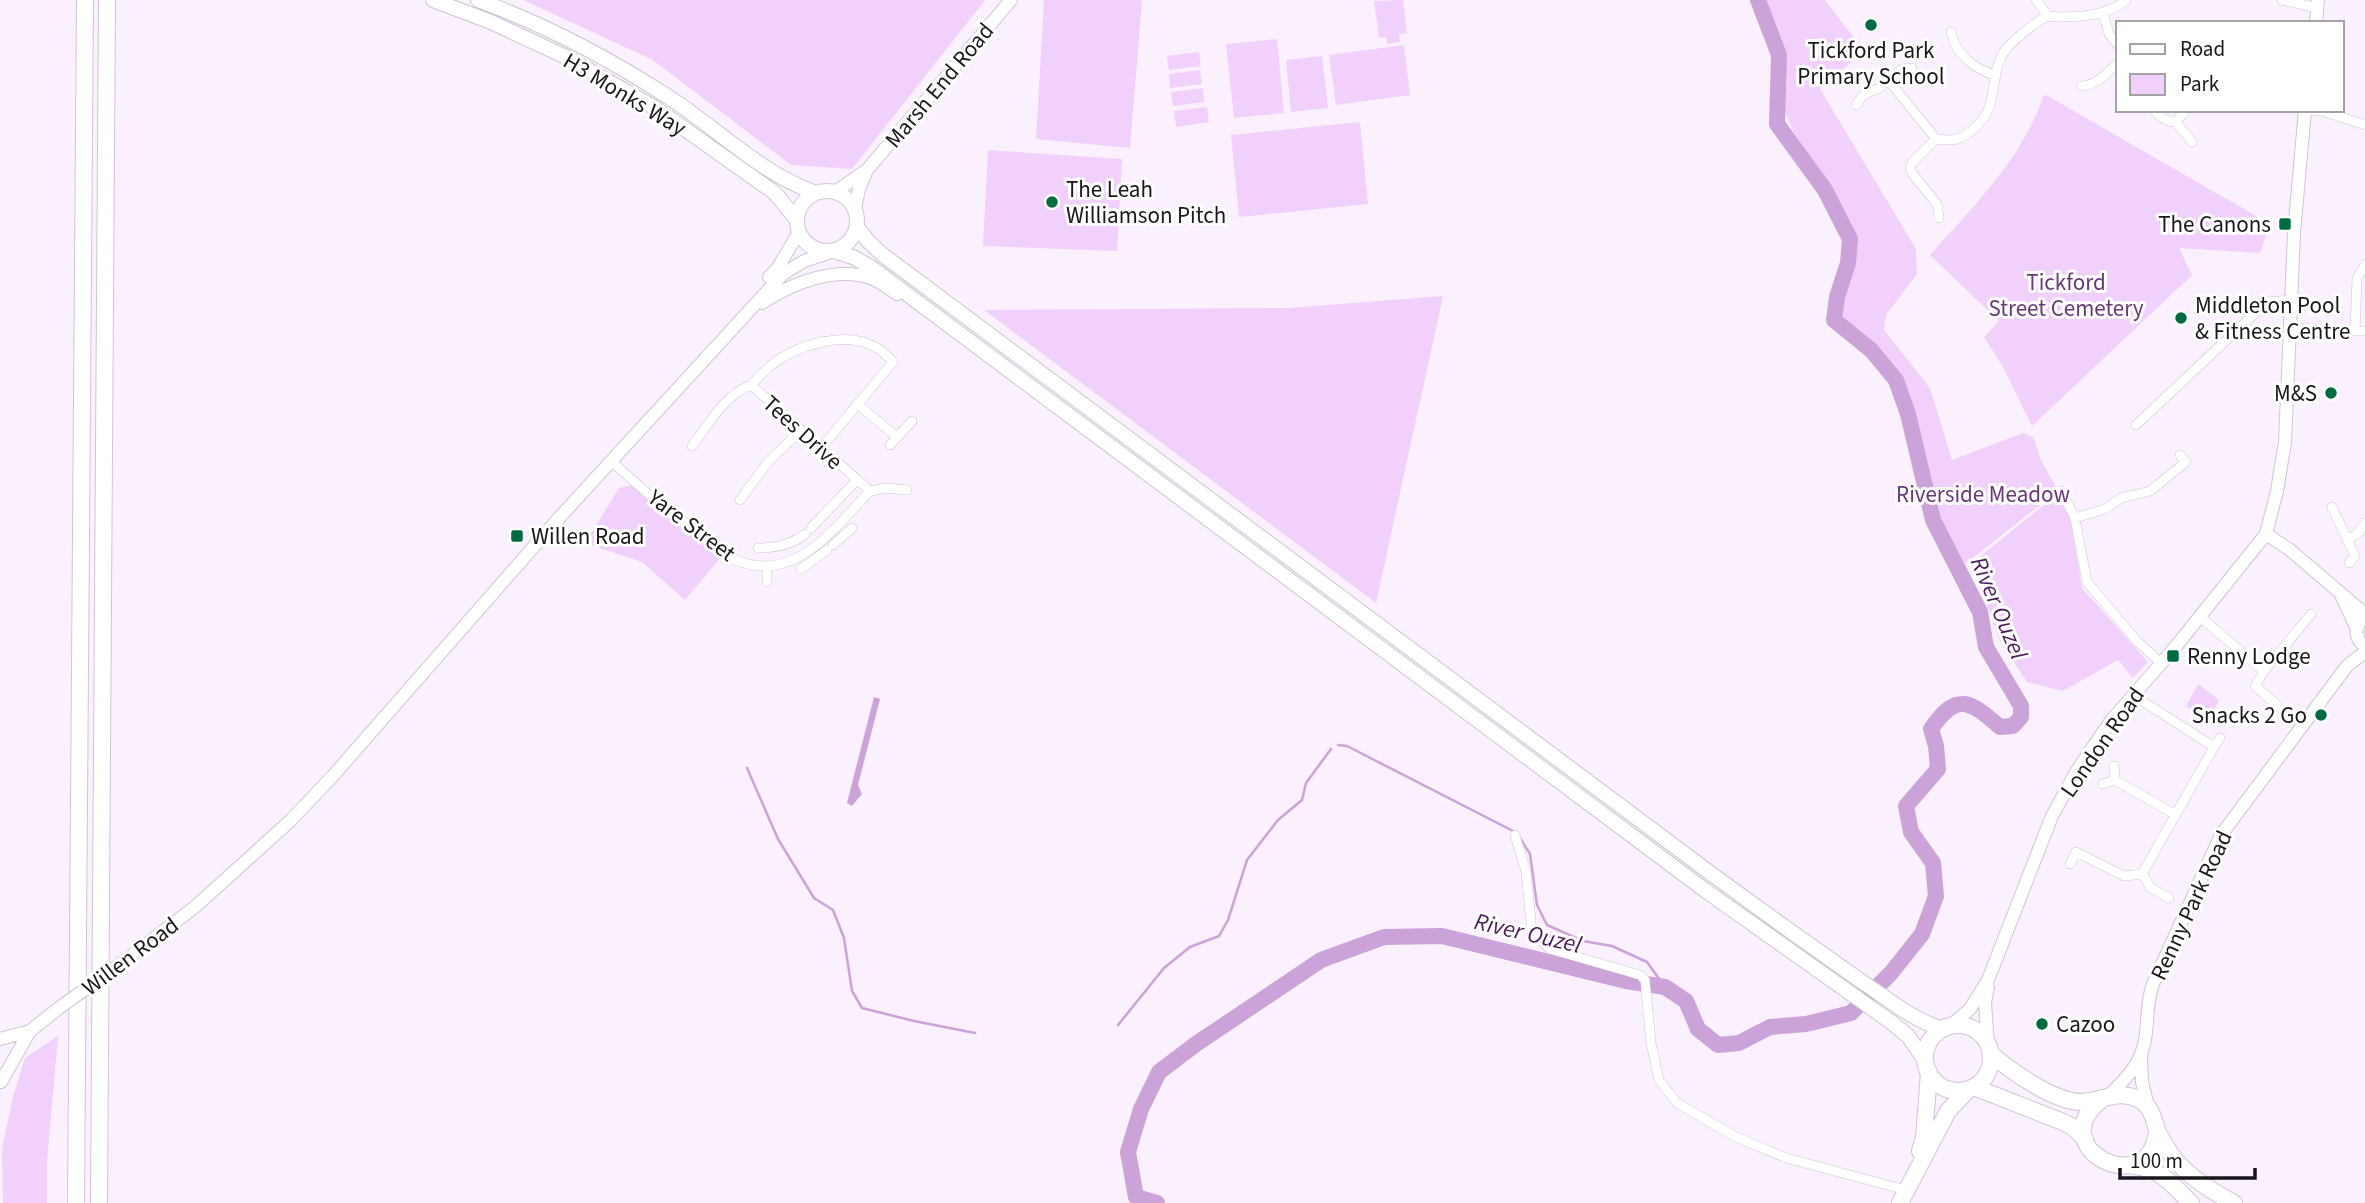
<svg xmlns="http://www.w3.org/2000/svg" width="2365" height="1203" font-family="'Source Sans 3',sans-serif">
<rect width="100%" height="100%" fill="#fbf0fe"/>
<!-- green -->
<path fill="#f1d1fc" d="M 523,0 L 985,0 L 852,169 L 791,165 L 653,60 Z
M 1044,0 L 1142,0 L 1130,148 L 1036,139 Z
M 1403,0 L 1407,33 L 1399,34 L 1400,42 L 1387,44 L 1386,37 L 1379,38 L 1374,1 Z
M 1765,0 L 1825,0 L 1864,51 L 1820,89 L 1916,249 L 1917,274 L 1886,315 L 1884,330 L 1930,388 L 1952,460 L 2023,433 L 2033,437 L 2041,460 L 2058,491 L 1965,564 L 1940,521 L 1929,472 L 1903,382 L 1876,348 L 1846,322 L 1841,312 L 1856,248 L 1843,209 L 1794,133 L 1785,111 L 1786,89 L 1783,49 Z
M 1277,39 L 1284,113 L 1234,118 L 1226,44 Z
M 1404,45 L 1410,95 L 1336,105 L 1329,55 Z
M 1199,52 L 1201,66 L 1169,70 L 1167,56 Z
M 1322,56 L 1328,108 L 1291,112 L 1286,60 Z
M 1200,70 L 1202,84 L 1170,88 L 1169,74 Z
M 1203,88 L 1204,102 L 1173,106 L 1171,92 Z
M 2046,95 L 2270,224 L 2260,253 L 2179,248 L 2192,275 L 2032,426 L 2002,365 L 1984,337 L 1999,321 L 1930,255 C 1973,207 2022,159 2043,97 Z
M 1207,107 L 1209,122 L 1176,127 L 1174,111 Z
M 1360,122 L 1368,204 L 1239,217 L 1231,135 Z
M 988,150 L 1122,159 L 1117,251 L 983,246 Z
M 1443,296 L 1376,603 L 984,310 L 1289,308 Z
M 633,485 L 722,556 L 685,600 L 642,562 L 585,543 L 619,488 Z
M 2059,493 L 2070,519 L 2082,588 L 2148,662 L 2133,678 L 2118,660 L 2063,691 L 2027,682 L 1998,637 L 1972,563 Z
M 2198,684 L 2219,700 L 2209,719 L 2186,706 Z
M 58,1036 L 47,1162 L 47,1203 L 3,1203 L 2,1149 L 13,1097 L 25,1058 Z"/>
<!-- water -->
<path fill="#cba3d8" d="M 874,697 L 880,699 L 858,785 L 862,794 L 852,806 L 847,803 Z"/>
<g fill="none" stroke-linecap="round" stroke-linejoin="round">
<!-- stream -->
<path stroke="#cba3d8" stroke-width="2.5" d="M 1338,745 L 1347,746 L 1517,833
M 747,768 L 778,839 L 814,898 L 833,910 L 844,938 L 852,991 L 862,1008 L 914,1021 L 975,1033
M 1520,838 L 1530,854 L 1537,905 L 1547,925 L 1583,941 L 1612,946 L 1647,962 L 1665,987
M 1118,1025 L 1164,968 L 1190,947 L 1219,936 L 1228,920 L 1247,860 L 1278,820 L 1302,800 L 1306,783 L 1331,749"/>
<!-- river -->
<path stroke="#cba3d8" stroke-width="16" d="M 1157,1203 L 1136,1197 L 1128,1152 L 1141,1109 L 1159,1072 L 1196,1044 L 1321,960 L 1384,937 L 1442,936 L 1626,981 L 1665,987 L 1686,1001 L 1698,1029 L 1718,1045 L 1739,1043 L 1770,1027 L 1806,1024 L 1851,1013 L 1891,973 L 1922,934 L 1936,896 L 1933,863 L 1911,832 L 1906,806 L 1938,769 L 1936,746 L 1931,729 C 1957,691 1970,701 2000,727 L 2013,726 L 2021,717 L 2021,706 L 1986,647 L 1980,612 L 1933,520 L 1908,414 L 1896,380 L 1871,350 L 1834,320 L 1837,297 L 1848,263 L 1850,239 L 1825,190 L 1777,124 L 1779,55 L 1758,0"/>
<!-- street casing -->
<g stroke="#d0c5d3" stroke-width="10">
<path id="street" d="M 2036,0 L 2048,16
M 2282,0 L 2318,8
M 2103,13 L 2109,34 L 2118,45
M 1951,32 C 1956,56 1974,68 1996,76
M 1889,81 L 1936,139 C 1952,141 1959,141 1971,131 C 2003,107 1986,76 2006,49 C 2013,41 2039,18 2049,16 C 2052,16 2056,17 2059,17 C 2082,17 2108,15 2126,0
M 2081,86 C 2096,86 2107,73 2118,63
M 1856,105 L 1863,95 L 1879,88 L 1902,69 L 1912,68
M 2154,110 C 2160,118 2166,122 2176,122 L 2186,110
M 2310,110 L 2322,111 L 2365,125
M 2176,122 L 2192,142
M 1936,139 L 1912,163 L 1910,168 L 1912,173 L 1937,204 L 1939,218
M 2290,328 L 2365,331
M 2355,330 L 2357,278 L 2365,265
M 751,385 C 757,379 763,372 770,366 C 796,345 847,329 877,348 C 883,351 888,357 893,362 L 821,448
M 857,404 L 897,437
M 2136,425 L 2267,302 L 2291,300
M 890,445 L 912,421
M 692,446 C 709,424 724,395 751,385 L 870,491
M 611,461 L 662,506 L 733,559 C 795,586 832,530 870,491
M 870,491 L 885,488 L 907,490
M 2061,491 L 2075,518 L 2087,582 L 2137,641 L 2160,662
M 740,500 L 768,462 L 801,430
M 2332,507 L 2355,556 L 2349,563
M 2075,518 L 2105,509 L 2121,498 L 2150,491 L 2186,462 L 2180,455
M 811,528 L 857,480
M 2347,540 L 2357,534 L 2365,523
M 833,545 L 852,528
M 758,548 C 775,548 791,545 805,534
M 767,567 L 767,582
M 801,569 L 827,550
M 2199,616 L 2264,671 L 2311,614
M 2264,671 L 2255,686 L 2278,706
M 2214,747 L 2220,738
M 2114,766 L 2115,780 L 2176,815
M 2103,784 L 2115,780
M 1515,835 L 1526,872 L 1532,932 L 1550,949 L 1640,975 L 1645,980 L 1651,1043 L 1659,1080 L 1677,1103 L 1736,1137 L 1786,1158 L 1906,1190
M 2070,864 L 2076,852 L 2124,876 L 2142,874 L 2214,747 L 2133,695
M 2142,874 L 2151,888 L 2169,898"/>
</g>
<!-- secondary casing -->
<g stroke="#d0c5d3" stroke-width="14">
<path id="secondary" d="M 2316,23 L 2318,0
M 835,192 L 867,170 L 1011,0
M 855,209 L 859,189 L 867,170
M 769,277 L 777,269 L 799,232
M 762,303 C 792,283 837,265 873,279 C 882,283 890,289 897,294
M 2266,534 L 2290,550 L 2365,614
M 2341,595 L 2357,629
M 2360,622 C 2354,631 2356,640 2365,646
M 123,962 L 196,906 L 290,821 L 331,778 L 559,518 L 783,274 L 804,261 L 834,251
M 1988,987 L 1985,1003 L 1988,1046
M 1949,1027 L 1970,1009 L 1988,980 L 2052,816 L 2076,772 L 2110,722 L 2177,645 L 2266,534 L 2277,491 L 2285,442 L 2294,233 L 2305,110
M 0,1039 L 30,1031
M 2141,1057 L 2142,1082 L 2148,1107
M 1,1082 L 30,1031 L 59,1008
M 2108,1096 C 2128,1077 2144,1061 2146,1032 C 2148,1015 2147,1000 2153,984 L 2221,835 L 2347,666 L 2365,652"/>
</g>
<!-- primary casing -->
<g stroke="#d0c5d3" stroke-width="16">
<path id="primary" d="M 433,0 L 491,22 L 566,57 L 655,108 L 775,193 L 797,220
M 478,0 C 543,24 606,57 664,94 C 715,126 759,173 816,193
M797 221a30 30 0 1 1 60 0a30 30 0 1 1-60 0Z
M 857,227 L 868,241 L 883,255 L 1713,875 C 1762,911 1811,946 1861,981 C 1887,998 1913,1021 1944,1029
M 834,251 L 853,257 L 872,268 L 1706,891 L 1891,1022 L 1908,1036 L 1926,1062"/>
</g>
<!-- highway casing -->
<g stroke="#d0c5d3" stroke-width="18">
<path id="highway" d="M1925 1058a33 33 0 1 1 66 0a33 33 0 1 1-66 0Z
M 1990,1053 C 2009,1070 2053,1101 2080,1102 C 2100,1102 2118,1089 2138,1099 C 2151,1106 2153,1116 2157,1130 C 2160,1137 2166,1146 2170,1153 C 2185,1175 2211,1191 2234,1203
M 1974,1087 L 2063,1122 L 2073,1127 L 2085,1139
M 2101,1100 C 2040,1148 2151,1203 2157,1130
M 1920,1151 L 1924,1138 L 1929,1072
M 2133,1166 C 2161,1168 2172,1185 2191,1203
M 76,1203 L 85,0
M 99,1203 L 107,0
M 1900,1203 L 1948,1111 L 1968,1090"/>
</g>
<!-- street -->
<use href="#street" stroke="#fff" stroke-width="9"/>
<!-- secondary -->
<use href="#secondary" stroke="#fff" stroke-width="12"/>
<!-- primary -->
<use href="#primary" stroke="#fff" stroke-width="14"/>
<!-- highway -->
<use href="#highway" stroke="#fff" stroke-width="16"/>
<!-- secondary-bridge casing -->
<g stroke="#d0c5d3" stroke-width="14" stroke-linecap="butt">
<path id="secondary-bridge" d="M 59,1008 L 123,962"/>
</g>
<!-- secondary-bridge -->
<use href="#secondary-bridge" stroke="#fff" stroke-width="12"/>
</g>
<!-- markers -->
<g fill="#006a40" stroke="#fff" stroke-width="2.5">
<circle cx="1871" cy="25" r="7"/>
<circle cx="1052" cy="202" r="7"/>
<rect x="2278" y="217" width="14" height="14" rx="3.5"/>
<circle cx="2181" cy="318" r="7"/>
<circle cx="2331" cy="393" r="7"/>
<rect x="510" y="529" width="14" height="14" rx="3.5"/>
<rect x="2166" y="649" width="14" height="14" rx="3.5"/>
<circle cx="2321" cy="715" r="7"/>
<circle cx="2042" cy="1024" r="7"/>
</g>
<g text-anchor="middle" stroke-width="6" stroke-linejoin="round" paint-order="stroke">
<!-- poi labels -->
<g font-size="23" fill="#1a161b" stroke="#fff" text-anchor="start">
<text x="1871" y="58" text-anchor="middle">Tickford Park<tspan x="1871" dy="26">Primary School</tspan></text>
<text x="1066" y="197">The Leah<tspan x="1066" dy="26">Williamson Pitch</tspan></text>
<text x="2271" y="232" text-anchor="end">The Canons</text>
<text x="2195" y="313">Middleton Pool<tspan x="2195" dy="26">&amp; Fitness Centre</tspan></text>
<text x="2317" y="401" text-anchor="end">M&amp;S</text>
<text x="531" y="544">Willen Road</text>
<text x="2187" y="664">Renny Lodge</text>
<text x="2307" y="723" text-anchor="end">Snacks 2 Go</text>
<text x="2056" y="1032">Cazoo</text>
</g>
<!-- street labels -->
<g font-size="23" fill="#1a161b" stroke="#fff">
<text transform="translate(939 85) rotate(-50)" y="8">Marsh End Road</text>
<text transform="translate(625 94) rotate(31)" y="8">H3 Monks Way</text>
<text transform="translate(803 432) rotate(42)" y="8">Tees Drive</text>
<text transform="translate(692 525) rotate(37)" y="8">Yare Street</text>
<text transform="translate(2102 742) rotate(-55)" y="8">London Road</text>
<text transform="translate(2191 905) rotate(-65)" y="8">Renny Park Road</text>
<text transform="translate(130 956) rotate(-37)" y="8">Willen Road</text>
</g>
<!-- park labels -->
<g font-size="23" fill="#6a3879" stroke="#fff">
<text x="2066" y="290">Tickford<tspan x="2066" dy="26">Street Cemetery</tspan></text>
<text x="1983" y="502">Riverside Meadow</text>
</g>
<!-- water labels -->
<g font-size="24" font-style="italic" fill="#4d1b5b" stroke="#fff">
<text transform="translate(1999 608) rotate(67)" y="8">River Ouzel</text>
<text transform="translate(1528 933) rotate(13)" y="8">River Ouzel</text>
</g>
</g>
<!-- legend -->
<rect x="2116" y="21" width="228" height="91" fill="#ffffff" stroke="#a3a2a4" stroke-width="2"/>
<rect x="2130" y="44" width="35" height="10" fill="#ffffff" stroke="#a3a2a4" stroke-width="2"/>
<text x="2180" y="56" font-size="21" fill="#1a161b">Road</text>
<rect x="2130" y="74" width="35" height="21" fill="#f1d1fc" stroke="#a3a2a4" stroke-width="2"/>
<text x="2180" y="91" font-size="21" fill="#1a161b">Park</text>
<!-- scale -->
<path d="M2120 1168v10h135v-10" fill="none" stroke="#1a161b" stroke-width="3.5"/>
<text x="2130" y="1168" font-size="21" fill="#1a161b" stroke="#ffffff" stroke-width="5" paint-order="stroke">100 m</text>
</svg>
